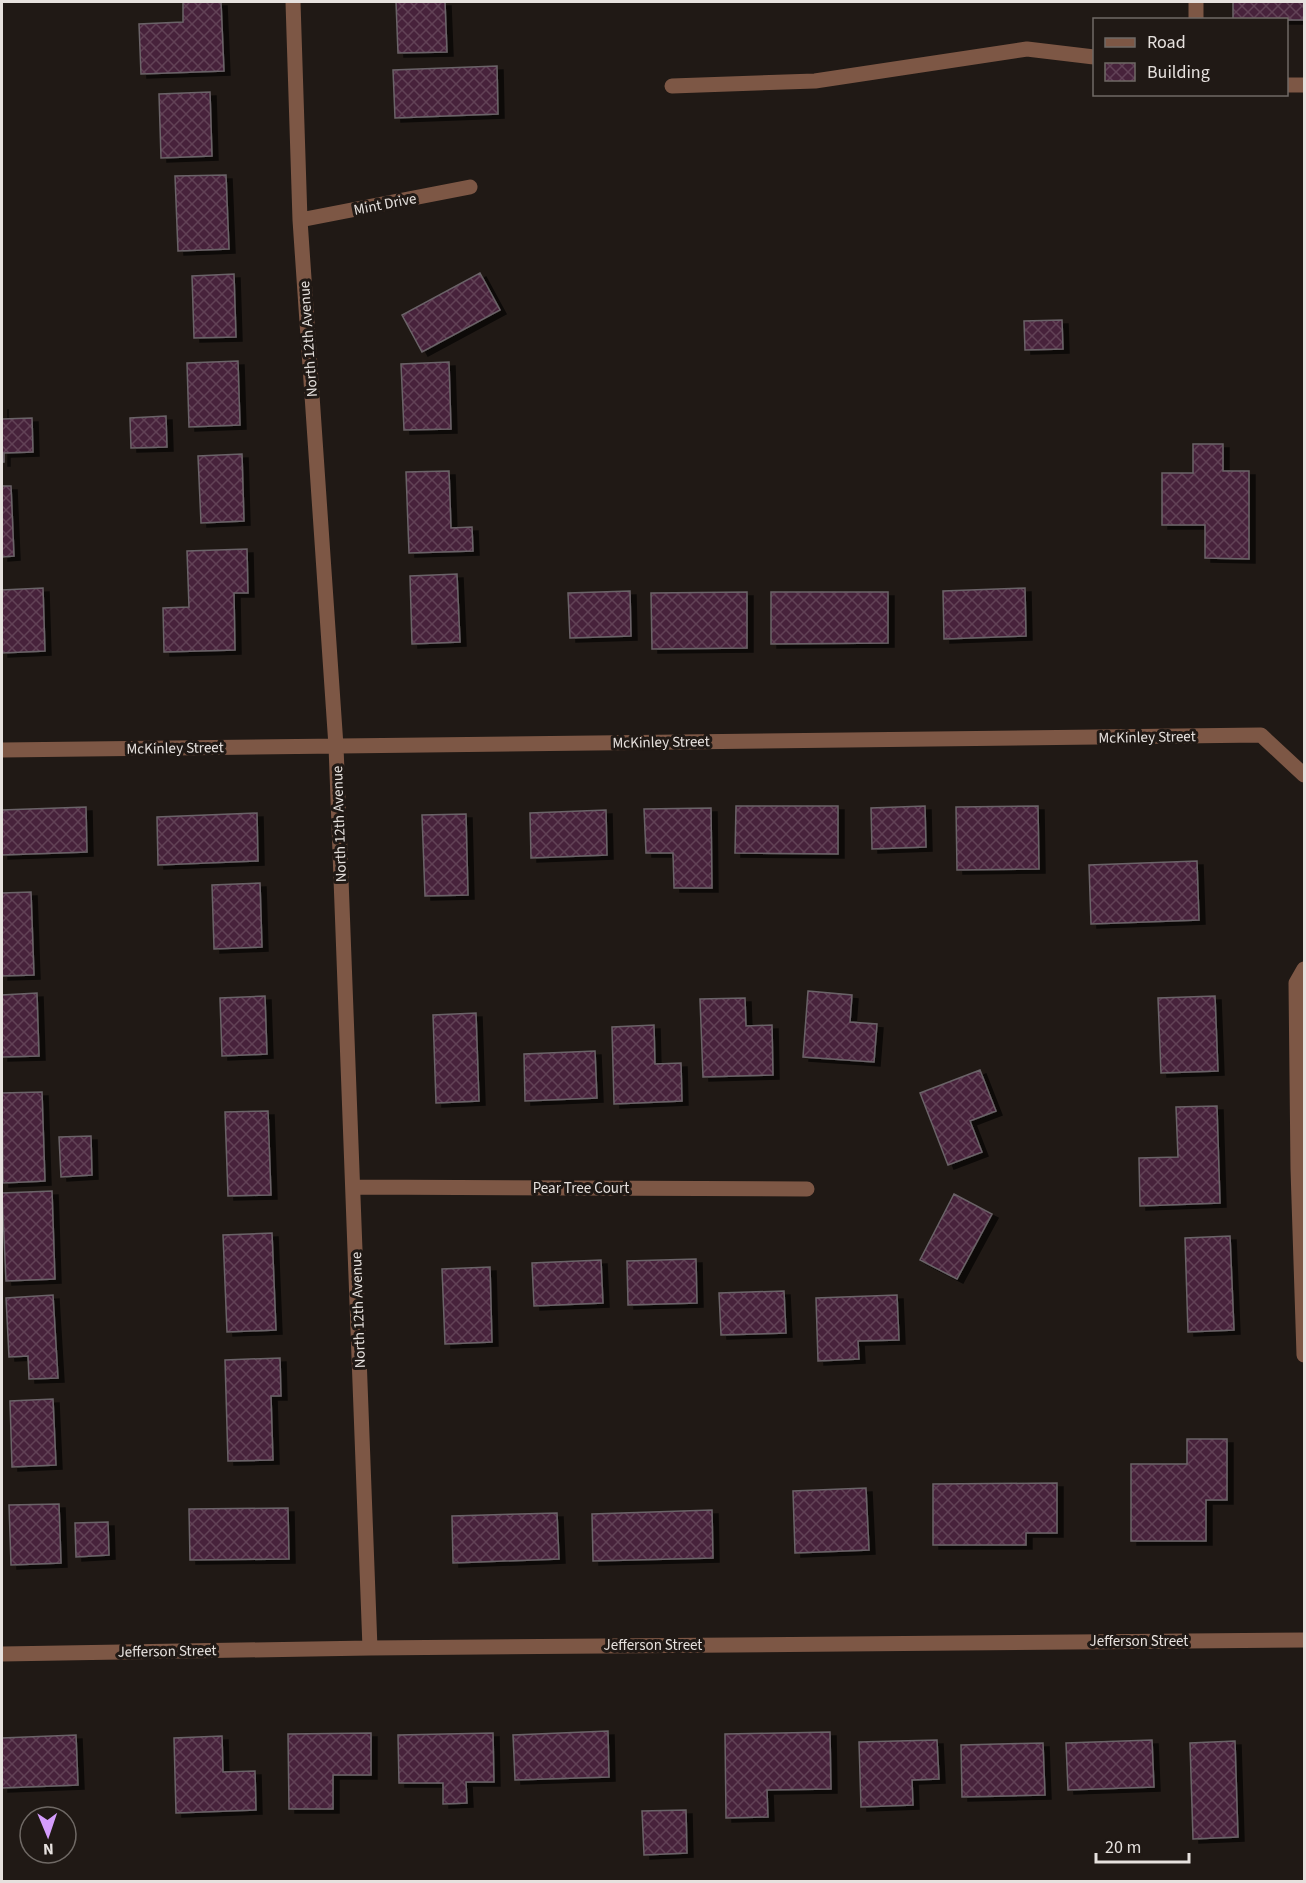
<svg xmlns="http://www.w3.org/2000/svg" width="1306" height="1883" font-family="'Source Sans 3',sans-serif">
<defs>
<pattern id="building-cross-hatch" width="8" height="8" patternUnits="userSpaceOnUse" patternTransform="scale(1.5)"><rect width="8" height="8" fill="#47223b"/><path d="M0 0l8 8M0 8l8-8" fill="none" stroke="#624257"/></pattern>
<filter id="shadow"><feDropShadow dx="6" dy="4" stdDeviation="0" flood-color="#0009"/></filter>
</defs>
<rect width="100%" height="100%" fill="#201915"/>
<!-- building -->
<path fill="url(#building-cross-hatch)" stroke="#6b6368" stroke-width="1.5" filter="url(#shadow)" d="M 183,2 L 221,2 L 224,71 L 141,74 L 139,24 L 183,22 Z
M 396,2 L 445,2 L 447,52 L 398,53 Z
M 1233,2 L 1304,2 L 1304,20 L 1233,20 Z
M 497,66 L 498,114 L 395,118 L 393,70 Z
M 210,92 L 212,156 L 161,158 L 159,94 Z
M 226,175 L 229,249 L 178,251 L 175,176 Z
M 480,273 L 500,310 L 422,352 L 402,315 Z
M 234,274 L 236,337 L 194,338 L 192,276 Z
M 1062,320 L 1063,349 L 1025,350 L 1024,321 Z
M 238,361 L 240,425 L 189,427 L 187,363 Z
M 449,362 L 451,429 L 404,430 L 401,364 Z
M 2,405 L 2,419 L 32,418 L 33,452 L 4,453 L 4,462 L 2,462 Z
M 166,416 L 167,447 L 131,448 L 130,418 Z
M 1193,444 L 1223,444 L 1223,471 L 1249,471 L 1249,559 L 1205,558 L 1205,525 L 1162,525 L 1162,473 L 1193,473 Z
M 242,454 L 244,521 L 201,523 L 198,456 Z
M 449,471 L 451,528 L 472,527 L 473,551 L 409,553 L 406,472 Z
M 2,486 L 11,486 L 14,556 L 2,557 Z
M 247,549 L 248,593 L 234,593 L 235,650 L 164,652 L 163,608 L 189,607 L 187,551 Z
M 457,574 L 460,642 L 412,644 L 410,576 Z
M 43,588 L 45,651 L 2,653 L 2,590 Z
M 1025,588 L 1026,636 L 944,639 L 943,591 Z
M 630,591 L 631,636 L 570,638 L 568,593 Z
M 747,592 L 747,648 L 652,649 L 651,593 Z
M 771,592 L 888,592 L 888,643 L 771,644 Z
M 736,806 L 838,806 L 838,854 L 735,853 Z
M 925,806 L 926,847 L 872,849 L 871,808 Z
M 1038,806 L 1039,869 L 957,870 L 956,807 Z
M 86,807 L 87,852 L 2,855 L 2,810 Z
M 711,808 L 712,888 L 674,888 L 673,853 L 646,853 L 644,809 Z
M 606,810 L 607,855 L 531,858 L 530,813 Z
M 257,813 L 258,861 L 158,865 L 157,817 Z
M 466,814 L 468,895 L 425,896 L 422,815 Z
M 1197,861 L 1199,920 L 1091,924 L 1089,865 Z
M 260,883 L 262,947 L 214,949 L 212,885 Z
M 31,892 L 34,975 L 2,976 L 2,893 Z
M 808,991 L 852,995 L 850,1022 L 877,1024 L 874,1062 L 803,1057 Z
M 37,993 L 39,1056 L 2,1057 L 2,995 Z
M 265,996 L 267,1054 L 222,1056 L 220,998 Z
M 1215,996 L 1218,1071 L 1161,1073 L 1158,998 Z
M 745,998 L 746,1026 L 772,1025 L 773,1075 L 703,1077 L 700,999 Z
M 476,1013 L 479,1101 L 436,1103 L 433,1015 Z
M 654,1025 L 655,1064 L 681,1063 L 682,1101 L 614,1104 L 612,1027 Z
M 595,1051 L 597,1098 L 525,1101 L 524,1054 Z
M 980,1070 L 996,1111 L 970,1121 L 982,1152 L 948,1165 L 920,1093 Z
M 42,1092 L 45,1181 L 3,1183 L 2,1093 Z
M 1217,1106 L 1220,1203 L 1140,1206 L 1139,1158 L 1178,1157 L 1176,1107 Z
M 268,1111 L 271,1195 L 228,1196 L 225,1112 Z
M 91,1136 L 92,1175 L 61,1177 L 59,1137 Z
M 52,1191 L 55,1279 L 6,1281 L 2,1193 Z
M 954,1194 L 992,1214 L 957,1279 L 920,1260 Z
M 272,1233 L 276,1330 L 227,1332 L 223,1235 Z
M 1230,1236 L 1234,1330 L 1188,1332 L 1185,1238 Z
M 696,1259 L 697,1303 L 628,1305 L 627,1261 Z
M 601,1260 L 603,1303 L 534,1306 L 532,1263 Z
M 490,1267 L 492,1342 L 445,1344 L 442,1269 Z
M 784,1291 L 786,1333 L 721,1335 L 719,1293 Z
M 53,1295 L 58,1378 L 29,1379 L 28,1356 L 9,1357 L 6,1298 Z
M 897,1295 L 899,1340 L 858,1341 L 859,1359 L 818,1361 L 816,1298 Z
M 280,1358 L 281,1396 L 271,1396 L 273,1460 L 228,1461 L 225,1360 Z
M 53,1399 L 56,1465 L 12,1467 L 10,1401 Z
M 1187,1439 L 1227,1439 L 1227,1500 L 1206,1500 L 1206,1541 L 1131,1541 L 1131,1464 L 1187,1464 Z
M 1057,1483 L 1057,1533 L 1026,1533 L 1026,1545 L 933,1545 L 933,1484 Z
M 866,1488 L 869,1550 L 795,1553 L 793,1491 Z
M 59,1504 L 61,1563 L 11,1565 L 9,1505 Z
M 288,1508 L 289,1559 L 190,1560 L 189,1509 Z
M 712,1510 L 713,1558 L 593,1561 L 592,1514 Z
M 557,1513 L 559,1559 L 453,1563 L 452,1516 Z
M 108,1522 L 109,1555 L 76,1557 L 75,1523 Z
M 608,1731 L 609,1777 L 515,1780 L 513,1735 Z
M 830,1732 L 831,1789 L 767,1790 L 768,1817 L 726,1818 L 725,1734 Z
M 371,1733 L 371,1775 L 333,1775 L 333,1809 L 289,1809 L 288,1734 Z
M 493,1733 L 494,1782 L 466,1782 L 467,1803 L 443,1804 L 443,1783 L 399,1783 L 398,1735 Z
M 76,1735 L 78,1785 L 2,1788 L 2,1738 Z
M 222,1736 L 223,1772 L 255,1771 L 256,1810 L 176,1813 L 174,1738 Z
M 937,1740 L 939,1779 L 912,1780 L 913,1805 L 861,1807 L 859,1742 Z
M 1152,1740 L 1154,1787 L 1068,1790 L 1066,1743 Z
M 1235,1741 L 1238,1837 L 1193,1839 L 1190,1743 Z
M 1043,1743 L 1045,1795 L 962,1797 L 961,1745 Z
M 686,1810 L 687,1853 L 644,1855 L 642,1811 Z"/>
<g fill="none" stroke-linecap="round" stroke-linejoin="round">
<!-- minor -->
<path stroke="#7d5745" stroke-width="15" d="M 293,2 L 300,220 L 336,746 L 370,1648
M 1196,20 L 1196,2
M 1286,85 L 1304,85
M 672,86 L 815,81 L 1027,49 L 1094,57
M 300,220 L 470,187
M 2,750 L 1261,735 L 1304,775
M 1304,969 L 1296,983 L 1298,1169 L 1304,1355
M 354,1187 L 807,1189
M 2,1654 L 370,1648 L 1304,1640"/>
</g>
<g text-anchor="middle" stroke-width="6" stroke-linejoin="round" paint-order="stroke">
<!-- street labels -->
<g font-size="15" fill="#e6e1de" stroke="#201915">
<text transform="translate(385 204) rotate(-11)" y="5">Mint Drive</text>
<text transform="translate(308 339) rotate(-94)" y="5">North 12th Avenue</text>
<text transform="translate(1147 737) rotate(-1)" y="5">McKinley Street</text>
<text transform="translate(661 742) rotate(-1)" y="5">McKinley Street</text>
<text transform="translate(175 748) rotate(-1)" y="5">McKinley Street</text>
<text transform="translate(339 824) rotate(-92)" y="5">North 12th Avenue</text>
<text x="581" y="1193">Pear Tree Court</text>
<text transform="translate(358 1310) rotate(-92)" y="5">North 12th Avenue</text>
<text x="1139" y="1646">Jefferson Street</text>
<text x="653" y="1650">Jefferson Street</text>
<text transform="translate(167 1651) rotate(-1)" y="5">Jefferson Street</text>
</g>
</g>
<!-- border -->
<rect width="1306" height="1883" fill="none" stroke="#e6e1de" stroke-width="6"/>
<!-- legend -->
<rect x="1093" y="18" width="195" height="78" fill="#201915" stroke="#6f6965" stroke-width="1.5"/>
<rect x="1105" y="38" width="30" height="9" fill="#7d5745" stroke="#6f6965" stroke-width="1.5"/>
<text x="1147" y="48" font-size="18" fill="#e6e1de">Road</text>
<rect x="1105" y="63" width="30" height="18" fill="url(#building-cross-hatch)" stroke="#6f6965" stroke-width="1.5"/>
<text x="1147" y="78" font-size="18" fill="#e6e1de">Building</text>
<!-- north arrow -->
<g transform="translate(48 1835) rotate(178)"><circle r="28" fill="#201915" stroke="#6f6965" stroke-width="1.5"/>
<path d="M0-4.5L10 22L0 15L-10 22Z" fill="#d49cfc"/>
<text y="-9" font-size="16" font-weight="bold" text-anchor="middle" fill="#e6e1de">N</text>
</g>
<!-- scale -->
<path d="M1096 1853v9h93v-9" fill="none" stroke="#e6e1de" stroke-width="3"/>
<text x="1105" y="1853" font-size="18" fill="#e6e1de" stroke="#201915" stroke-width="4.5" paint-order="stroke">20 m</text>
</svg>
